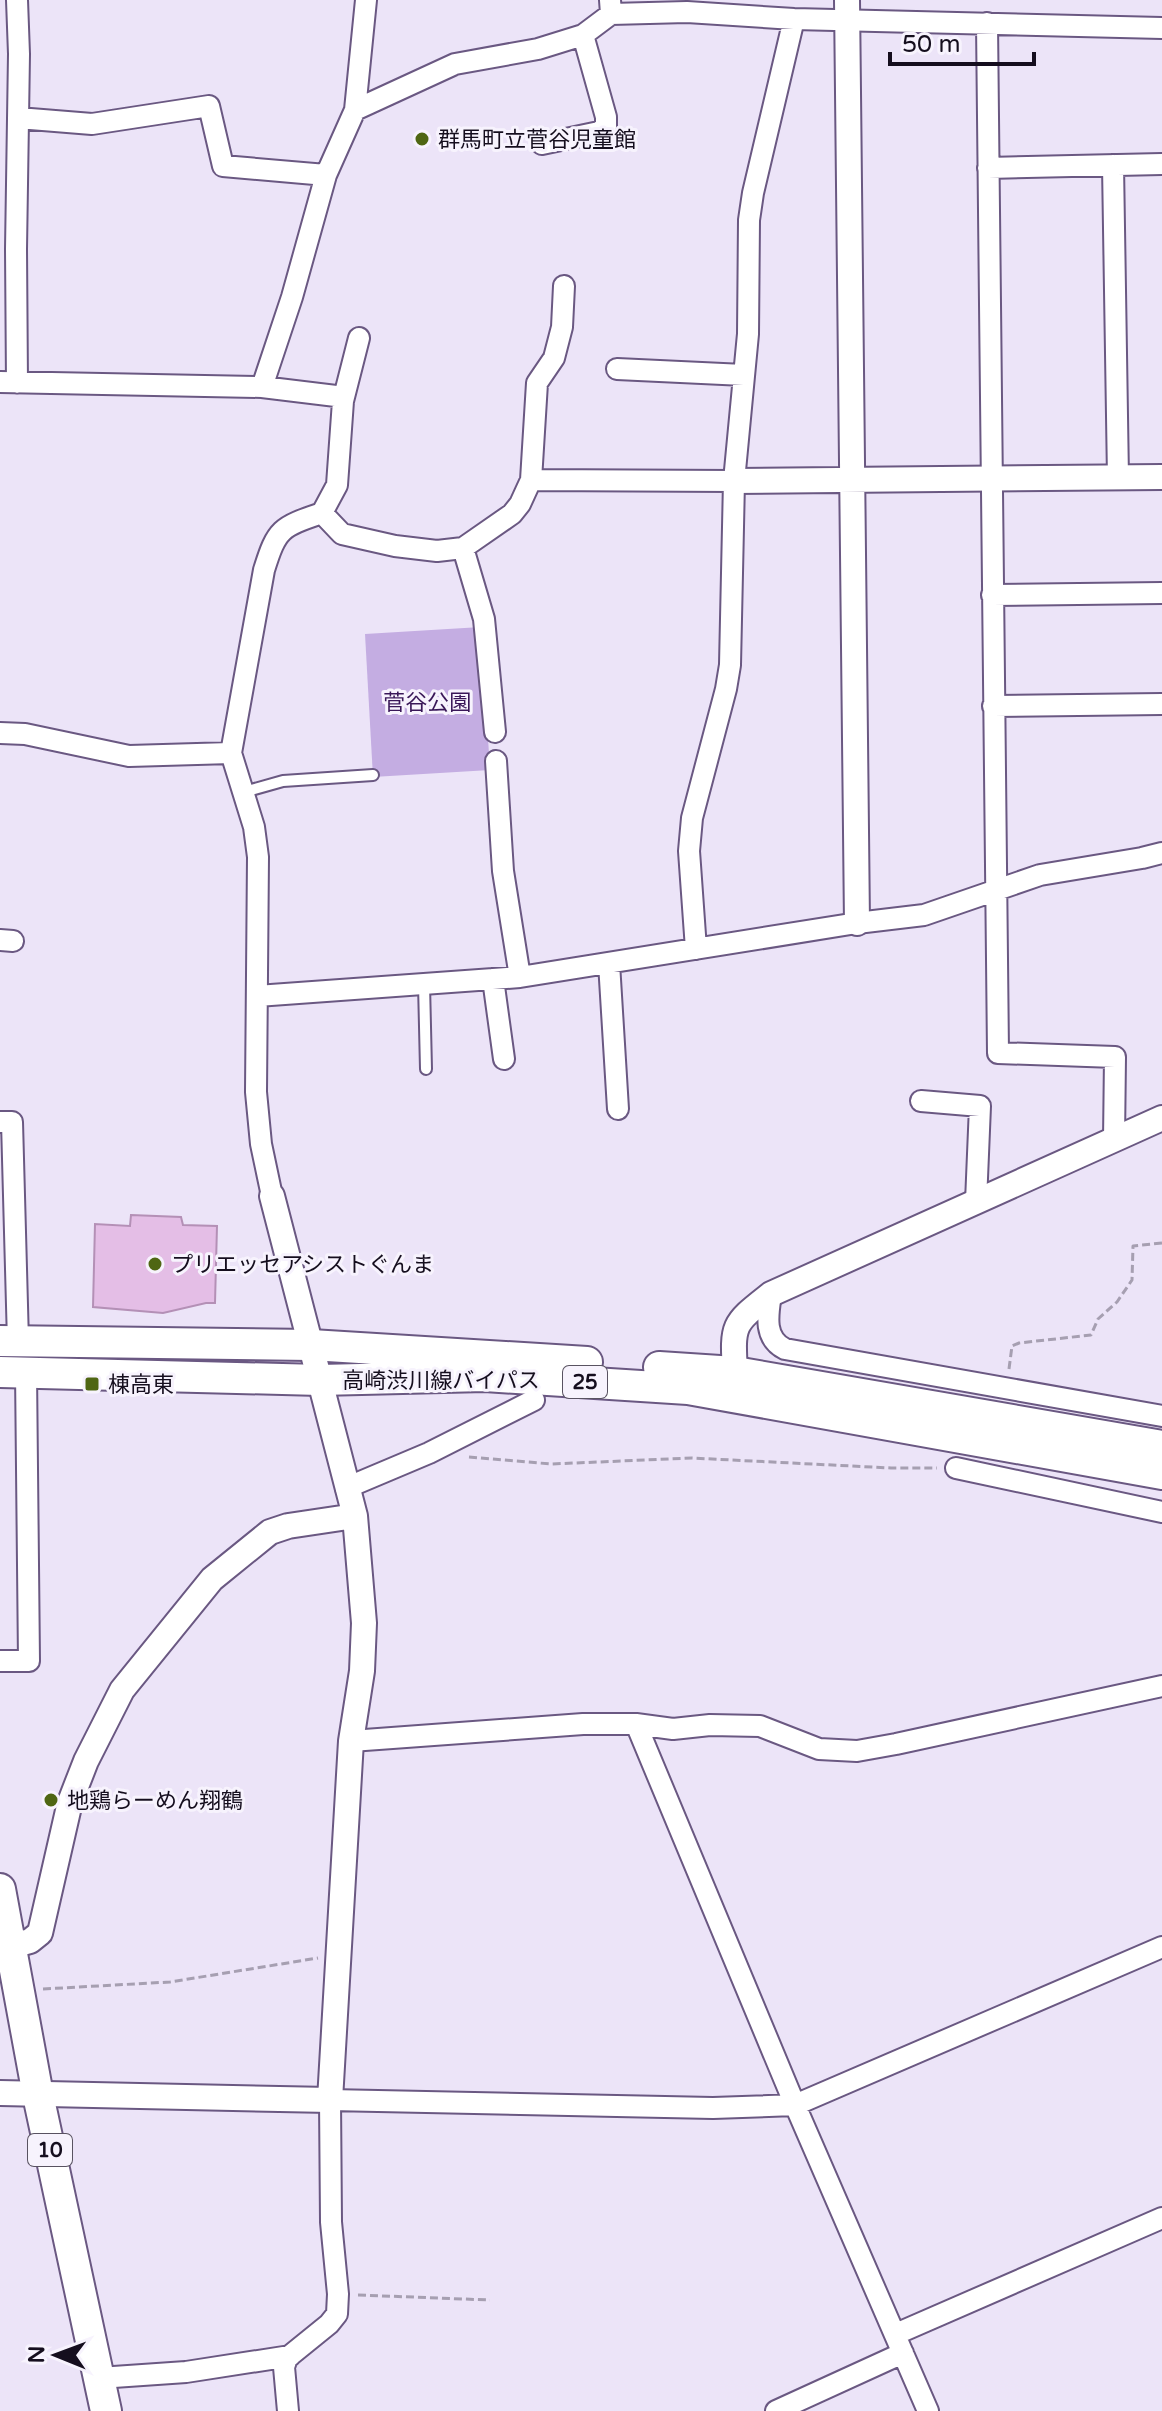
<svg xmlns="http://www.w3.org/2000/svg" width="1162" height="2411" font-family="'Varela Round','Noto Sans JP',sans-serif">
<rect width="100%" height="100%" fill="#ece4f8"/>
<!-- green -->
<path fill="#c4ade2" d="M 481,627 L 490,770 L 373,777 L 365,634 Z"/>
<!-- building -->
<path fill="#e4bee6" stroke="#b490b6" stroke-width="2" d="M 131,1215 L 181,1217 L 183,1225 L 217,1226 L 215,1303 L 206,1303 L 163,1313 L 93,1307 L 95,1224 L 130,1226 Z"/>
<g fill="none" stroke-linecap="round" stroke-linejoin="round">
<!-- service casing -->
<g stroke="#6a5882" stroke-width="14">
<path id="service" d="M 244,792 L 283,781 L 373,775
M 424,984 L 426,1069"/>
</g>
<!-- minor casing -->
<g stroke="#6a5882" stroke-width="24">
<path id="minor" d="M 17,0 L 19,54 L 16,249 L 17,383
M 611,14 L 687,12 L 794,19 L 1162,28
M 987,23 L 998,1053 L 1115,1057 L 1114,1140
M 355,110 L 455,64 L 538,49 L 583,35 L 611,14 L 610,0
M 18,118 L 92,124 L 209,106 L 223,166 L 326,175
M 542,144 L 599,132 L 606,127 L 606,117 L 583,35
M 1113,165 L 1118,478
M 988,168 L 1162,164
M 617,369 L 744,375
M 0,382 L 262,387 L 336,396 L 343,401 L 337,485 L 322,513
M 262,387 L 292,297 L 326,175 L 355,110 L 366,0
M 343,401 L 359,338
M 531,480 L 734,481 L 748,334 L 749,220 L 753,193 L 794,19
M 463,548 L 484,619 L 495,732
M 992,595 L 1162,593
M 993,706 L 1162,704
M 0,733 L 25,734 L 129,756 L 231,753
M 496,761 L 503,871 L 520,977
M 0,940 L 13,941
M 696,949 L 689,851 L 692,818 L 726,689 L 730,665 L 734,481
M 609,963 L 618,1109
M 493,979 L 504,1059
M 257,996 L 520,977 L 857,923 L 924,915 L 1040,875 L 1142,858 L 1162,853
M 921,1101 L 980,1106 L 976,1202
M 0,1122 L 12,1122 L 18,1342
M 272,1196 L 261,1144 L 256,1092 L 258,857 L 254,827 L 231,753 L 264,570 C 277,528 281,527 322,513 L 342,534 L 395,546 L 437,551 L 463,548 L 512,514 L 520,504 L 531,480 L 537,383 L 554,358 L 562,327 L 564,286
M 771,1294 C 768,1314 763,1338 785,1349 L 1162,1416
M 956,1468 L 1162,1512
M 346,1488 L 429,1453 L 534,1400
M 0,1661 L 29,1661 L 26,1371
M 636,1724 L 795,2105 L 928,2411
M 351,1741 L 583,1724 L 636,1724 L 673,1729 L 710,1725 L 760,1726 L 819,1749 L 857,1751 L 896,1744 L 1162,1686
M 896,2334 L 1162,2218
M 99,2378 L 186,2372 L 290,2356
M 288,2411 L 284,2367 L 287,2358 L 329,2324 L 337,2314 L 338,2294 L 331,2222 L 330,2100 L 713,2108 L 795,2105 L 1162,1947
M 776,2411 L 903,2353"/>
</g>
<!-- tertiary casing -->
<g stroke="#6a5882" stroke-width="28">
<path id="tertiary" d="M 847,0 L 857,923
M 734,481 L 1162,477
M 735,1372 C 732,1323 733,1324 771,1294 L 1162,1118
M 12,1946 L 30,1941 L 40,1933 L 70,1802 L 86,1761 L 122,1690 L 212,1579 L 270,1532 L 288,1526 L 355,1516
M 0,2093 L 330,2100 L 351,1741 L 362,1671 L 364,1623 L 355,1516 L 272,1196"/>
</g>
<!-- primary casing -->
<g stroke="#6a5882" stroke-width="34">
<path id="primary" d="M 0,1341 L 311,1345 L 587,1362
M 659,1367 L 735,1372 L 1162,1446
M 0,1372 L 320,1380 L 485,1376 L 688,1389 L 1162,1474
M 0,1889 L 38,2095 L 106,2411"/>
</g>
<!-- path -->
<path stroke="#a69fb1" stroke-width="3" stroke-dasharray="8 4" stroke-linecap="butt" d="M 1009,1369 L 1012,1346 L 1019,1343 L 1091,1335 L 1098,1319 L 1117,1302 L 1132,1280 L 1133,1246 L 1162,1243
M 469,1457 L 551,1464 L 692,1458 L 891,1468 L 937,1468
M 43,1989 L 170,1982 L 318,1958
M 358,2295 L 490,2300"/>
<!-- service -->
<use href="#service" stroke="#fff" stroke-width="10"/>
<!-- minor -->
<use href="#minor" stroke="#fff" stroke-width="20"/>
<!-- tertiary -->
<use href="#tertiary" stroke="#fff" stroke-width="24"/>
<!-- primary -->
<use href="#primary" stroke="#fff" stroke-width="30"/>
</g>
<!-- markers -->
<g fill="#4f6613" stroke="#f7f3fd" stroke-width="3">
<circle cx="422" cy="139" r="8"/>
<circle cx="155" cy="1264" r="8"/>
<rect x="84" y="1376" width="16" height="16" rx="4"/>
<circle cx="51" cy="1800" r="8"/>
</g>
<g text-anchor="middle" stroke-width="6" stroke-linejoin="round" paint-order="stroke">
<!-- shield labels -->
<g fill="#f7f3fd" stroke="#595361" stroke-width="2">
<rect x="563" y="1366" width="44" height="32" rx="6"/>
<rect x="28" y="2134" width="44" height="32" rx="6"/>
</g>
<g font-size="20" font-weight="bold" fill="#150e1e">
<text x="585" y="1389">25</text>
<text x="50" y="2157">10</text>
</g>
<!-- poi labels -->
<g font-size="22" fill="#150e1e" stroke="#f7f3fd" text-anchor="start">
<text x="438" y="147">群馬町立菅谷児童館</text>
<text x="171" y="1272">プリエッセアシストぐんま</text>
<text x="108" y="1392">棟高東</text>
<text x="67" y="1808">地鶏らーめん翔鶴</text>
</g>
<!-- park labels -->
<g font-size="22" fill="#391758" stroke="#f7f3fd">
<text x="427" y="710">菅谷公園</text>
</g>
<!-- street labels -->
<g font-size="22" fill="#150e1e" stroke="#f7f3fd">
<text x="441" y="1388">高崎渋川線バイパス</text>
</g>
</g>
<!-- north arrow -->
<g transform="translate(56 2355) rotate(271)" stroke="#f7f3fd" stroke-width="6" paint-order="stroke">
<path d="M0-6L14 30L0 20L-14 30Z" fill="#150e1e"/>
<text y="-12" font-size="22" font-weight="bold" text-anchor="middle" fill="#150e1e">N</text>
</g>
<!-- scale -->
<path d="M890 52v12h144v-12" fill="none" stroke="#150e1e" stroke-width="4"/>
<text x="902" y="52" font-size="24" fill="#150e1e" stroke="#f7f3fd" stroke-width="6" paint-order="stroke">50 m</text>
</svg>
